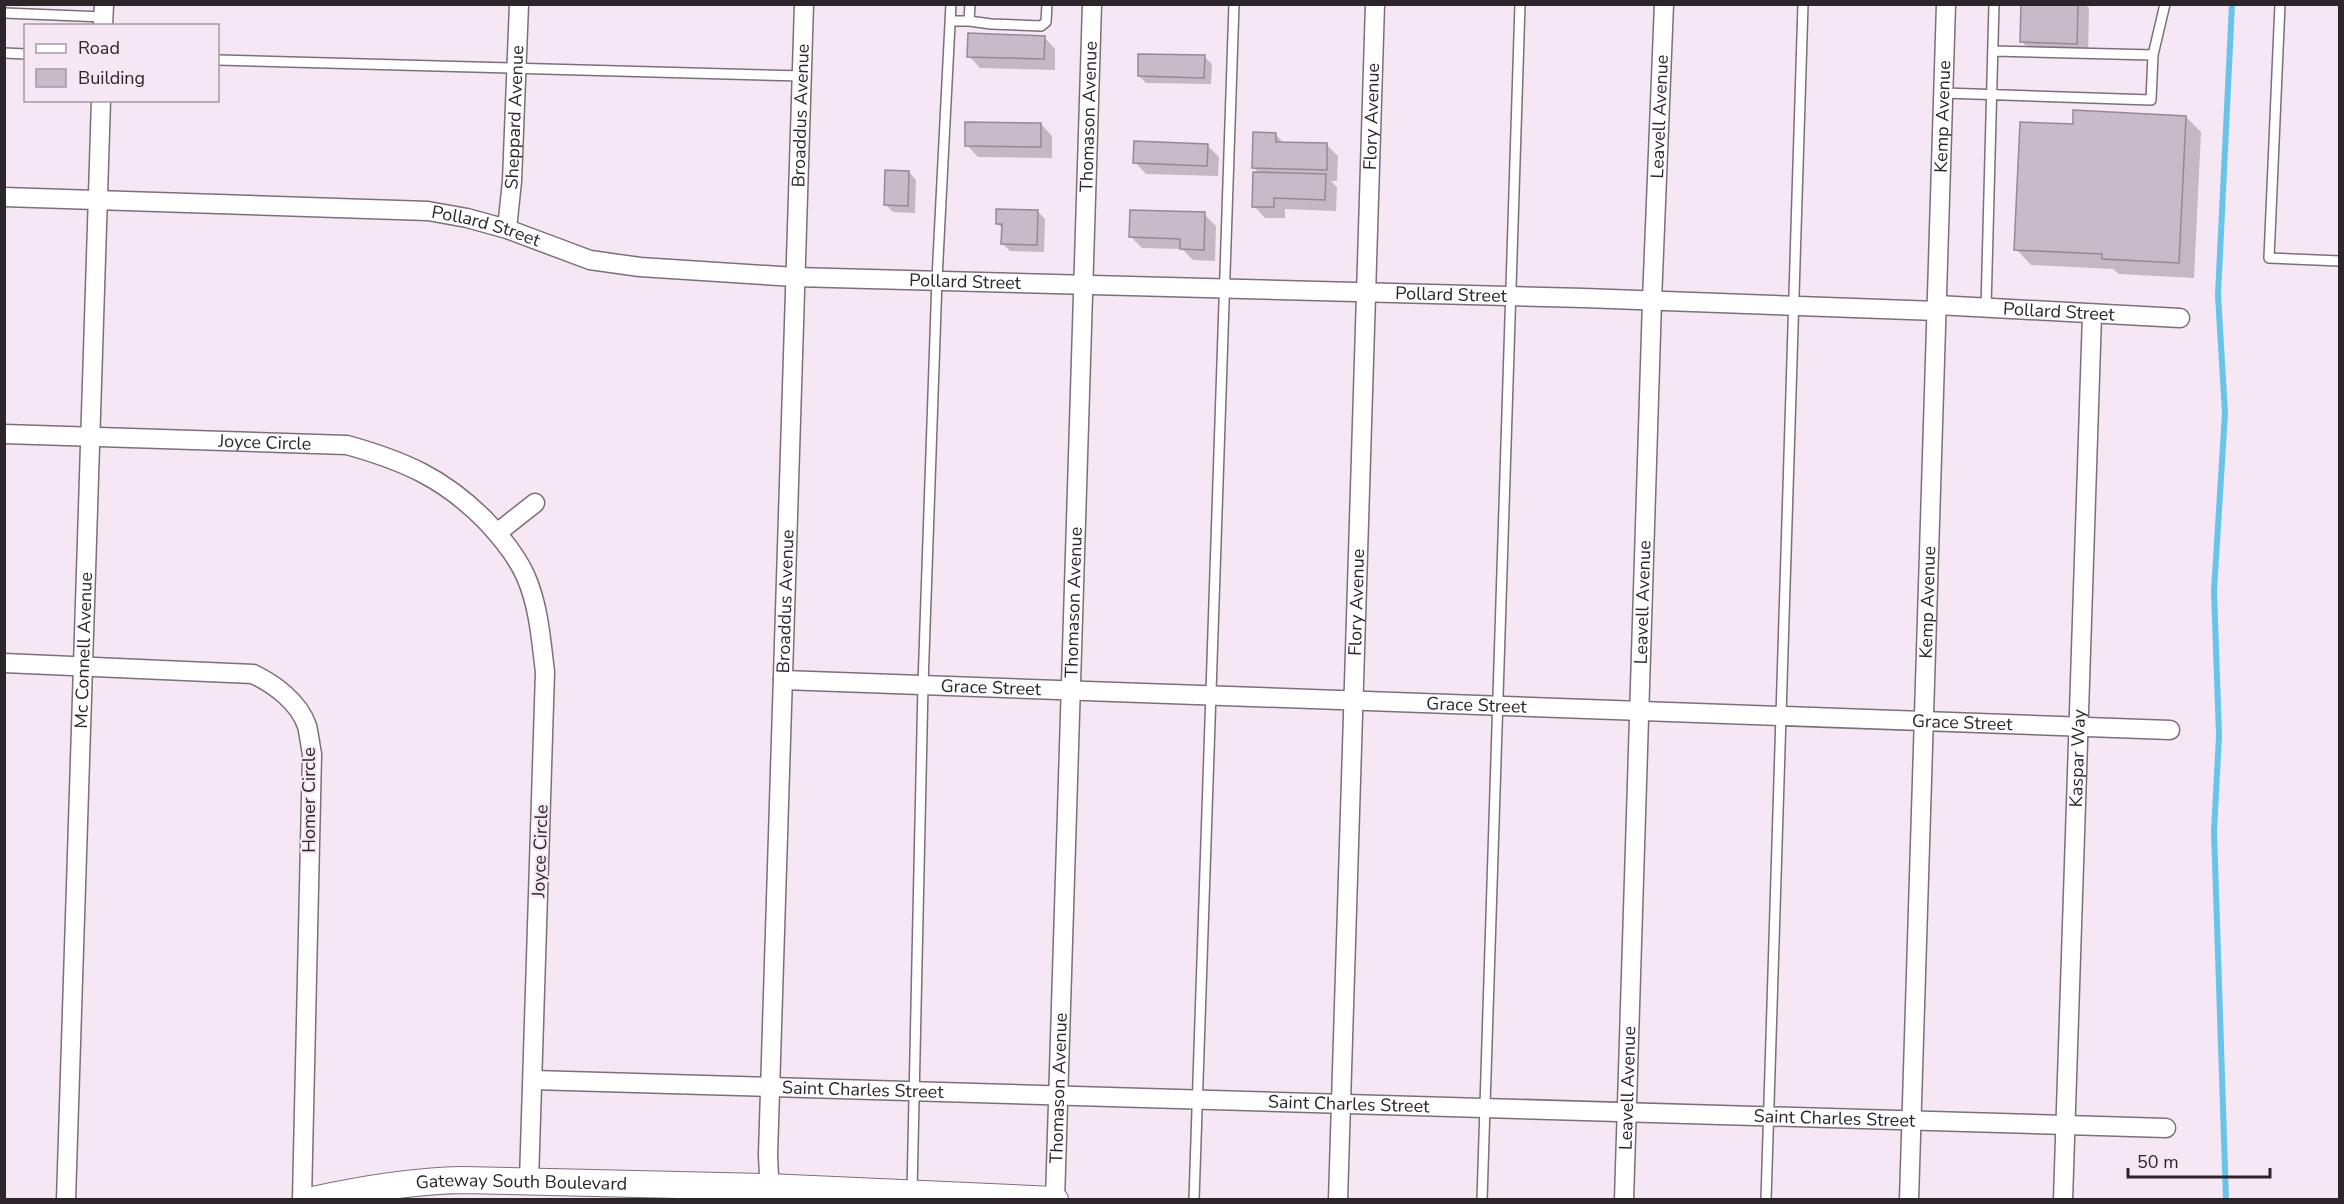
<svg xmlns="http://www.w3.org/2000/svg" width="2344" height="1204" font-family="'Nunito Sans',sans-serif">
<rect width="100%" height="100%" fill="#f6e7f4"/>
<!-- shadow -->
<path fill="#0003" d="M 2023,4 L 2085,4 L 2089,8 L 2088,55 L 2033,53 L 2021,41 Z
M 1044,37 L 1055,49 L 1055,70 L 980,68 L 969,56 Z
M 1204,56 L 1212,64 L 1211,84 L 1146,83 L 1139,76 Z
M 2186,117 L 2201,132 L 2194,278 L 2119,274 L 2113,269 L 2031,265 L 2016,249 Z
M 1041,124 L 1052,136 L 1052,158 L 978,157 L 967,145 Z
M 1275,134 L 1284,143 L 1327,145 L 1338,156 L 1337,181 L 1331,181 L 1337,187 L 1336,211 L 1285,209 L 1285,218 L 1265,218 L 1254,206 L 1259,173 L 1254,168 Z
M 1207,145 L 1219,157 L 1218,176 L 1146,174 L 1135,162 Z
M 909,172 L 916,180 L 915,213 L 893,212 L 885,204 Z
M 1037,211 L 1045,219 L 1044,252 L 1010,251 L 1003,244 L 1003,229 L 997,223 Z
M 1204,214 L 1216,226 L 1215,261 L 1193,260 L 1182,249 L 1142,248 L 1131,237 Z"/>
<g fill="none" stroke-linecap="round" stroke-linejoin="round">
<!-- stream -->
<path stroke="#67c5ea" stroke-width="6" d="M 2226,1200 L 2214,831 L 2219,736 L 2214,591 L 2225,413 L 2218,295 L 2232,4"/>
</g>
<!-- building -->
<path fill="#c8bac7" stroke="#968995" stroke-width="1.5" d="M 2021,4 L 2078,4 L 2077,44 L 2020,42 Z
M 968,33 L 1045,36 L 1044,59 L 967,57 Z
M 1138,54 L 1205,55 L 1204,78 L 1138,76 Z
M 2073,110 L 2186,116 L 2179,263 L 2102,259 L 2102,254 L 2014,250 L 2020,122 L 2073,124 Z
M 965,122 L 1041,123 L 1041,147 L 965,146 Z
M 1253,132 L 1276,133 L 1276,142 L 1327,143 L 1327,170 L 1252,168 Z
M 1134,141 L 1208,144 L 1207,166 L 1133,163 Z
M 885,170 L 909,171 L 908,206 L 884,205 Z
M 1253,172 L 1326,174 L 1325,200 L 1274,198 L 1274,207 L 1252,207 Z
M 996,209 L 1038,210 L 1037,245 L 1001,244 L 1002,224 L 996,224 Z
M 1130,210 L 1205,212 L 1204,250 L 1180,249 L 1180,239 L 1129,237 Z"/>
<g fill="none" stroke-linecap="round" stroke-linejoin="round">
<!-- service casing -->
<g stroke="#7c6f7b" stroke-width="12">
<path id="service" d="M 2280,4 L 2269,258 L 2340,261
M 4,13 L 104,17
M 950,21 L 969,21 L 970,4
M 969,21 L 991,24 L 1041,26 L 1046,22 L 1047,4
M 4,53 L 26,54
M 2153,55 L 2165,4
M 218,60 L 802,76
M 1944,93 L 2151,100 L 2153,55 L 1993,51
M 1986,308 L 1994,4
M 912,1192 L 923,685 L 937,279 L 951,4
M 1194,1200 L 1234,4
M 1482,1200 L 1520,4
M 1766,1200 L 1803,4"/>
</g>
<!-- minor casing -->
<g stroke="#7c6f7b" stroke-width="21">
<g id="minor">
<path d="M 103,26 L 104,4"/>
<path id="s1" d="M 4,197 L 428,211 L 467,218 L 507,229 L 590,260 L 640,267 L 795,277 L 1584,298 L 1937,311"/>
<path id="s2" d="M 507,229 L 512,181 L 519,4"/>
<path id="s3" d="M 1937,305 L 2180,318"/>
<path id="s4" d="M 4,434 L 347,445 C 404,461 444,478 486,521 C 502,538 517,556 526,577 C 539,607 541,640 545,672 L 529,1181"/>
<path d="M 497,533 L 535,503"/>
<path d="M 4,663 L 253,674 C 274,684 299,702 307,726 C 309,734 310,744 312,754 L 302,1200"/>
<path id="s5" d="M 783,680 L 2170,730"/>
<path id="s6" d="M 533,1080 L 2166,1128"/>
<path id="s7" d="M 770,1198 L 768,1155 L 804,4"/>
<path id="s8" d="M 66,1200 L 101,100"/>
<path id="s9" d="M 1055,1200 L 1092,4"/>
<path id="s10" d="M 1338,1200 L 1375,4"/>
<path id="s11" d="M 1624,1200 L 1652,301 L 1664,4"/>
<path id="s12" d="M 1909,1200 L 1946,4"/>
<path id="s13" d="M 2063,1200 L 2092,315"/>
</g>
</g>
<!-- secondary casing -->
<g stroke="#7c6f7b" stroke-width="28">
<g id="secondary">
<path id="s14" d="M 313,1200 C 363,1189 411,1181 462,1180 L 768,1187 L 1055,1200"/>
</g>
</g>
<!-- service -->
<use href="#service" stroke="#fff" stroke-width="9"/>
<!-- minor -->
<use href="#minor" stroke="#fff" stroke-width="18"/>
<!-- secondary -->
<use href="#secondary" stroke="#fff" stroke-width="26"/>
</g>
<g text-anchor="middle" stroke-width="4.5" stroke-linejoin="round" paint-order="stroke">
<!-- street labels -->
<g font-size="18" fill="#2c262b" stroke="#f6e7f4">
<text dy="6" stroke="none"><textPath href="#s7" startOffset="1083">Broaddus Avenue</textPath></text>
<text dy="6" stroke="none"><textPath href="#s9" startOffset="1084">Thomason Avenue</textPath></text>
<text dy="6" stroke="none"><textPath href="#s10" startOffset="1084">Flory Avenue</textPath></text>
<text dy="6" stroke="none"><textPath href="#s11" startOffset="1084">Leavell Avenue</textPath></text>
<text dy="6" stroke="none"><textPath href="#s12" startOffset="1084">Kemp Avenue</textPath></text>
<text dy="6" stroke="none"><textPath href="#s2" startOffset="112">Sheppard Avenue</textPath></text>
<text dy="6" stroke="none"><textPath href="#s1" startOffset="484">Pollard Street</textPath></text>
<text dy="6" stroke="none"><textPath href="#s1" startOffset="970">Pollard Street</textPath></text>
<text dy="6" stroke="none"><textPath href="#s1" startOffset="1456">Pollard Street</textPath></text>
<text dy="6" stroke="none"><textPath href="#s3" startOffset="122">Pollard Street</textPath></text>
<text dy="6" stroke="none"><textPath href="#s4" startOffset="261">Joyce Circle</textPath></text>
<text dy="6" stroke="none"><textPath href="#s7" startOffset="597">Broaddus Avenue</textPath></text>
<text dy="6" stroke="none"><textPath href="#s9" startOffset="598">Thomason Avenue</textPath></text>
<text dy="6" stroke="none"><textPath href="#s10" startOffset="598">Flory Avenue</textPath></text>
<text dy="6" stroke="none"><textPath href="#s11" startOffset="598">Leavell Avenue</textPath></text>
<text dy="6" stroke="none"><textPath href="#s12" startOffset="598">Kemp Avenue</textPath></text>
<text dy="6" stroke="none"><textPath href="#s8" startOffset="550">Mc Connell Avenue</textPath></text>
<text dy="6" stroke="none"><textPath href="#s5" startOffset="208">Grace Street</textPath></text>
<text dy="6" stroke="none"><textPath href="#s5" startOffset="694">Grace Street</textPath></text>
<text dy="6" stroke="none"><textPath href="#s5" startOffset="1180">Grace Street</textPath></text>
<text dy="6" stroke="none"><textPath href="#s13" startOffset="442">Kaspar Way</textPath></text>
<text transform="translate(309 800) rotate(-90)" y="6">Homer Circle</text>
<text transform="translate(540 851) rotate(-88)" y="6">Joyce Circle</text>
<text dy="6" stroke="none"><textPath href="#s9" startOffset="112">Thomason Avenue</textPath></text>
<text dy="6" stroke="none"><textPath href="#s11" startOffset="112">Leavell Avenue</textPath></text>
<text dy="6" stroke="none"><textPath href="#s6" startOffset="330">Saint Charles Street</textPath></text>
<text dy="6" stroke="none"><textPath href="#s6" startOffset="816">Saint Charles Street</textPath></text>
<text dy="6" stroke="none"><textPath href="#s6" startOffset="1302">Saint Charles Street</textPath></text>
<text dy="6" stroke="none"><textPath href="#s14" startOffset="210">Gateway South Boulevard</textPath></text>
</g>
</g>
<!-- border -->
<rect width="2344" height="1204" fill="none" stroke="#2c262b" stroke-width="12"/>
<!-- legend -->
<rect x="24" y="24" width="195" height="78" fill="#f6e7f4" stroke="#a59aa4" stroke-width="1.5"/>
<rect x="36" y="44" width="30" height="9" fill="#ffffff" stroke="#a59aa4" stroke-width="1.5"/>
<text x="78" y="54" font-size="18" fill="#2c262b">Road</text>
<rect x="36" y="69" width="30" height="18" fill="#c8bac7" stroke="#a59aa4" stroke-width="1.5"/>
<text x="78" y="84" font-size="18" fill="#2c262b">Building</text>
<!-- scale -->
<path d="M2128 1168v9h142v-9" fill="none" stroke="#2c262b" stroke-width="3"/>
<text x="2137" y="1168" font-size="18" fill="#2c262b" stroke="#f6e7f4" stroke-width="4.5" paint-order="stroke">50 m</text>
</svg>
